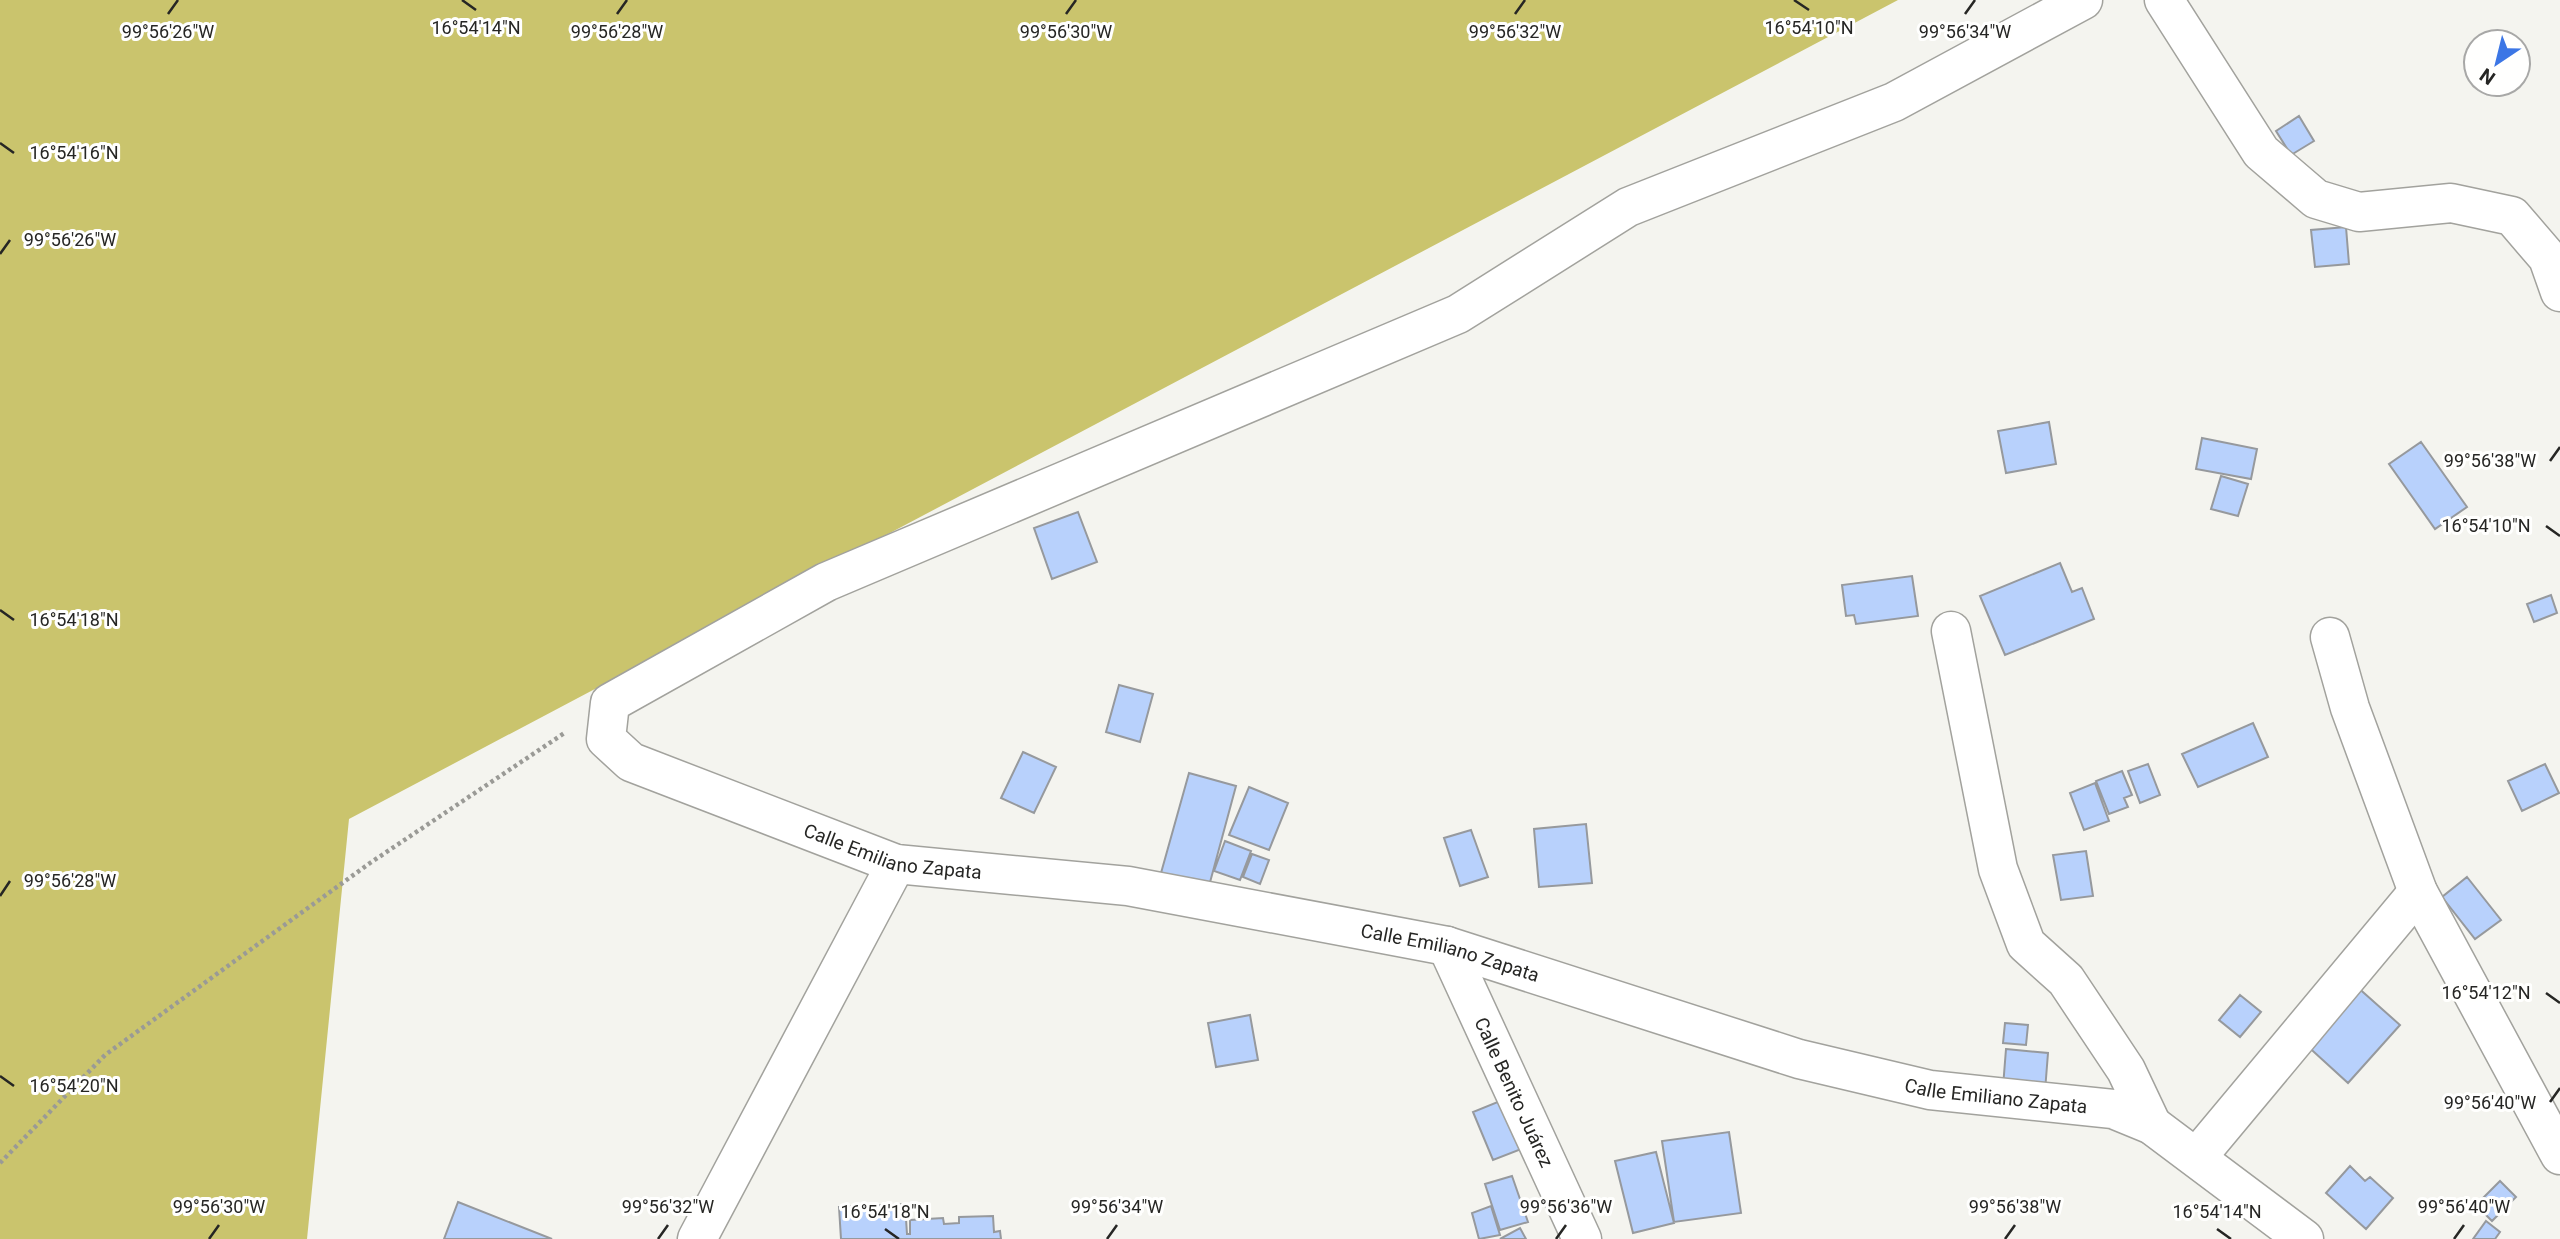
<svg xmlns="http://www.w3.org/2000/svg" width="2560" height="1239" font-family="Roboto,sans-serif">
<rect width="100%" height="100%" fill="#f4f4ef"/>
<!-- forest -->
<path fill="#cac46d" d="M 0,0 L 1898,0 L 349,819 L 307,1239 L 0,1239 Z"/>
<!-- building -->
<path fill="#b8d1fc" stroke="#96999d" stroke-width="2" d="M 2299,116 L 2314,141 L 2291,155 L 2276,131 Z
M 2346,227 L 2349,264 L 2315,267 L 2311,230 Z
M 2049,422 L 2056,464 L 2006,473 L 1998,431 Z
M 2202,438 L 2257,449 L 2251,479 L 2196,469 Z
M 2421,442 L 2467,507 L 2435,529 L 2389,464 Z
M 2221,476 L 2248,484 L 2238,516 L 2211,509 Z
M 1078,512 L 1097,562 L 1052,579 L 1034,528 Z
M 2060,563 L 2072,592 L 2082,588 L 2094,619 L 2005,655 L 1980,596 Z
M 1912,576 L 1918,616 L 1856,624 L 1854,615 L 1846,616 L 1842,585 Z
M 2551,595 L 2557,613 L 2534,622 L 2527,604 Z
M 1119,685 L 1153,694 L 1140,742 L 1106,732 Z
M 2253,723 L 2268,757 L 2198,787 L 2182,754 Z
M 1023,752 L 1056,767 L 1034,813 L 1001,798 Z
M 2148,764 L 2160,795 L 2140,803 L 2128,771 Z
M 2545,764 L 2559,793 L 2522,811 L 2508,781 Z
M 2122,771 L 2132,795 L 2124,798 L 2128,807 L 2109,814 L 2096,781 Z
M 1189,773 L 1236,786 L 1209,886 L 1161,873 Z
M 2095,783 L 2109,821 L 2084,830 L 2070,793 Z
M 1249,787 L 1288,803 L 1269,850 L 1229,835 Z
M 1586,824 L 1592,883 L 1539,887 L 1534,829 Z
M 1471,830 L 1488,877 L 1460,886 L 1444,838 Z
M 1225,841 L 1251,851 L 1240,880 L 1214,871 Z
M 2086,851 L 2093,896 L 2061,900 L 2053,855 Z
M 1252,854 L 1269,860 L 1260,884 L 1243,877 Z
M 2467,877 L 2501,920 L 2475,939 L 2442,897 Z
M 2355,985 L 2400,1025 L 2348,1083 L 2303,1042 Z
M 2240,995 L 2261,1012 L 2240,1037 L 2219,1020 Z
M 1250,1015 L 1258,1060 L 1216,1067 L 1208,1023 Z
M 2005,1023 L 2028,1025 L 2026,1045 L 2003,1043 Z
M 2006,1049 L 2048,1053 L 2045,1091 L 2003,1087 Z
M 1505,1099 L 1524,1148 L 1493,1160 L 1473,1112 Z
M 1729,1132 L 1741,1213 L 1674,1222 L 1662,1141 Z
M 1656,1152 L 1674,1223 L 1633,1233 L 1615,1161 Z
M 2350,1166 L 2365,1181 L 2370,1177 L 2393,1198 L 2366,1229 L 2326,1193 Z
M 1512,1176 L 1528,1222 L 1500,1230 L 1485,1184 Z
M 2500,1181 L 2516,1197 L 2492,1221 L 2476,1205 Z
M 458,1202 L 552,1239 L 444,1239 Z
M 905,1204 L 907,1234 L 910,1234 L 910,1220 L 943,1218 L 944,1224 L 959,1223 L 959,1217 L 993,1216 L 994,1232 L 1000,1231 L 1001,1239 L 841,1239 L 839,1207 Z
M 1491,1206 L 1500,1235 L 1479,1239 L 1472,1213 Z
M 2486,1221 L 2500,1232 L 2495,1239 L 2473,1239 Z
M 1520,1228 L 1526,1239 L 1500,1239 Z"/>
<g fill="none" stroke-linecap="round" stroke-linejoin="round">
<!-- minor casing -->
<g stroke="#a2a29d" stroke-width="41">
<g id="minor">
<path id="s1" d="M 2083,0 L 1894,102 L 1628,207 L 1458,314 L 826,582 L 610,703 L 606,739 L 631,762 L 896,864 L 1128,886 L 1447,946 L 1799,1059 L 1930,1090 L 2113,1109 L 2152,1125 L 2304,1239"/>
<path d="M 2164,0 L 2261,152 L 2316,199 L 2359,212 L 2451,203 L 2512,216 L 2548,258 L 2560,292"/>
<path d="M 1951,631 L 1998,869 L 2026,944 L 2066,980 L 2126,1070 L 2152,1125"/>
<path d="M 2330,637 L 2350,708 L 2418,892 L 2560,1155"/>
<path id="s2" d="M 1447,946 L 1582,1239"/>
<path d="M 2197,1157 L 2418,892"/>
<path d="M 697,1239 L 896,864"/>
</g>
</g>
<!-- path -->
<path stroke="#9a9a96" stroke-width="4.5" stroke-dasharray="3.5 3.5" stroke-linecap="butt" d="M 0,1163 L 105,1055 L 370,863 L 566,732"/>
<!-- minor -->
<use href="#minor" stroke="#fff" stroke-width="38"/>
</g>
<!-- ticks -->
<path fill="none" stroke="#262624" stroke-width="2.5" d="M 462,0 L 476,10M 1794,0 L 1809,10M 168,14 L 178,0M 617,14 L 627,0M 1066,14 L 1076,0M 1515,14 L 1525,0M 1965,14 L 1975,0M 0,143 L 14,153M 0,254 L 10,240M 2550,461 L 2560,447M 2546,526 L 2560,536M 0,610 L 14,620M 0,896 L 10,881M 2546,993 L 2560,1003M 0,1076 L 14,1086M 2550,1102 L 2560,1088M 885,1229 L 899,1239M 2217,1229 L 2231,1239M 209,1239 L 219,1225M 658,1239 L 668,1225M 1107,1239 L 1117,1225M 1556,1239 L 1566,1225M 2005,1239 L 2015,1225M 2454,1239 L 2464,1225"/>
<g text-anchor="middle" stroke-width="6" stroke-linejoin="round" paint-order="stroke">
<!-- street labels -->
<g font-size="19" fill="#262624" stroke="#fffffe">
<text dy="7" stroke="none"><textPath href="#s1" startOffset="1984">Calle Emiliano Zapata</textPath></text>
<text dy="7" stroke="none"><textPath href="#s1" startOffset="2552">Calle Emiliano Zapata</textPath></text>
<text dy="7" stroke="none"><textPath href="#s2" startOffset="161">Calle Benito Juárez</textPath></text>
<text dy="7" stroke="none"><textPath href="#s1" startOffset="3118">Calle Emiliano Zapata</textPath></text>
</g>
</g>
<g font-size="18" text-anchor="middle" fill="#262624" stroke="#fffffe" stroke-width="6" stroke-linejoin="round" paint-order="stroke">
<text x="476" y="34">16°54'14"N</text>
<text x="1809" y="34">16°54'10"N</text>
<text x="168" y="38">99°56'26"W</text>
<text x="617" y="38">99°56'28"W</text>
<text x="1066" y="38">99°56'30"W</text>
<text x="1515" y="38">99°56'32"W</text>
<text x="1965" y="38">99°56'34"W</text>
<text x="74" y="159">16°54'16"N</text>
<text x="70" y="246">99°56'26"W</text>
<text x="2490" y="467">99°56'38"W</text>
<text x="2486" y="532">16°54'10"N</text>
<text x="74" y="626">16°54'18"N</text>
<text x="70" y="887">99°56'28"W</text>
<text x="2486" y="999">16°54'12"N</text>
<text x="74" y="1092">16°54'20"N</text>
<text x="2490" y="1109">99°56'40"W</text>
<text x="219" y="1213">99°56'30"W</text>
<text x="668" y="1213">99°56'32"W</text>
<text x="1117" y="1213">99°56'34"W</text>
<text x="1566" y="1213">99°56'36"W</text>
<text x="2015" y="1213">99°56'38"W</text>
<text x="2464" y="1213">99°56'40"W</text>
<text x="885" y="1218">16°54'18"N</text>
<text x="2217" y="1218">16°54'14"N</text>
</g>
<!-- north arrow -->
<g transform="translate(2497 63) rotate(215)"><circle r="33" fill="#fffffe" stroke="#a8a8a7" stroke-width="2"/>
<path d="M0-5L12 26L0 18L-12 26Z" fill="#3c76e5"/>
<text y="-10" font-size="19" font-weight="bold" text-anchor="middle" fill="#262624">N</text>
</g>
</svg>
